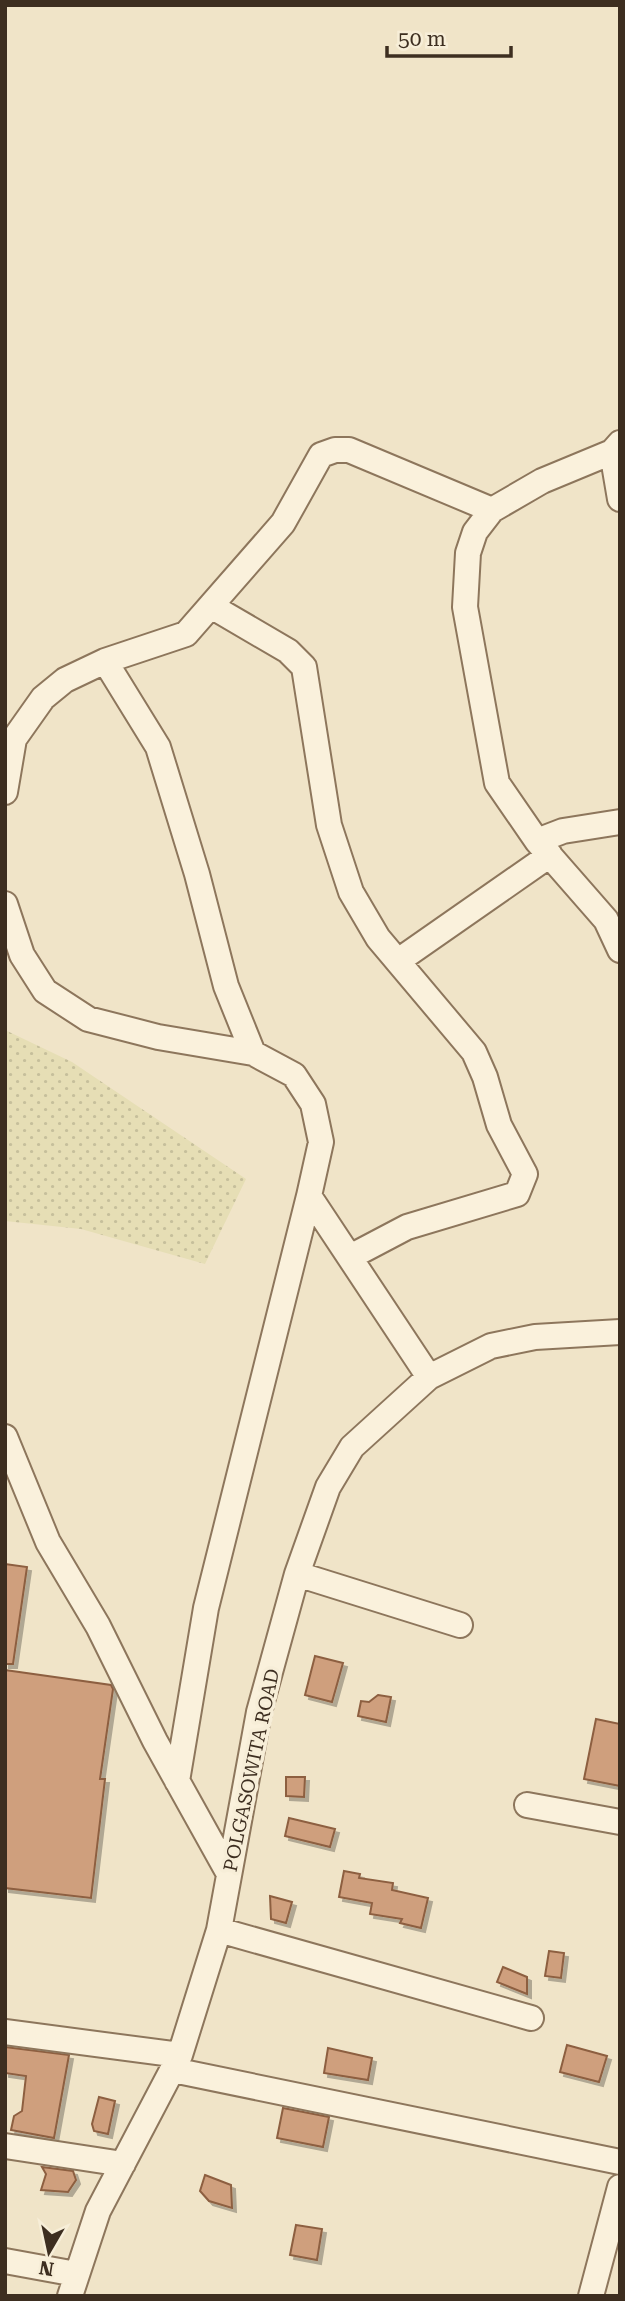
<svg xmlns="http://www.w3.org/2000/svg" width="625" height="2301" font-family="'Roboto Serif',serif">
<defs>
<pattern id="farmland-dots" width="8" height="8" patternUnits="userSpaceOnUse" patternTransform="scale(1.75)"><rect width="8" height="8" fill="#e6deb5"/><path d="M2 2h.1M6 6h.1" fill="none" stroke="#c6bf9b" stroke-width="1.8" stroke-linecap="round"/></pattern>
<filter id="shadow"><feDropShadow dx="4" dy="4" stdDeviation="0" flood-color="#0004"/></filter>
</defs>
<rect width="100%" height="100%" fill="#f0e4c8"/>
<!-- farmland -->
<path fill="url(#farmland-dots)" d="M 5,1030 L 72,1062 L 246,1179 L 205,1264 L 81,1229 L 5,1221 Z"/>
<!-- building -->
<path fill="#cf9f7d" stroke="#8d5f41" stroke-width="2" filter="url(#shadow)" d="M 5,1564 L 27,1567 L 13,1664 L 5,1664 Z
M 315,1656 L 343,1663 L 332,1702 L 305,1695 Z
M 5,1670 L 111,1685 L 113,1689 L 100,1779 L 105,1779 L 91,1898 L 5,1888 Z
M 378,1695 L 391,1697 L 386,1722 L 358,1716 L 361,1701 L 369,1702 Z
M 596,1719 L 620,1724 L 620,1786 L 584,1779 Z
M 286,1777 L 305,1777 L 304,1797 L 286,1796 Z
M 289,1818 L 335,1829 L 330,1847 L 285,1836 Z
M 344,1871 L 360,1874 L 359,1878 L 393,1883 L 392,1890 L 428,1898 L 421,1928 L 400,1923 L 402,1919 L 370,1914 L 372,1903 L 339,1897 Z
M 270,1896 L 292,1902 L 286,1923 L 271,1919 Z
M 549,1951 L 564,1953 L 561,1978 L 545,1976 Z
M 503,1967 L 527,1977 L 527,1994 L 497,1982 Z
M 567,2045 L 607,2056 L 599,2082 L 560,2072 Z
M 5,2047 L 69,2055 L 54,2138 L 11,2130 L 14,2116 L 22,2111 L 26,2076 L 5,2073 Z
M 328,2048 L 372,2058 L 368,2080 L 324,2073 Z
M 99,2097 L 115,2101 L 108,2134 L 94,2131 L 92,2124 Z
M 283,2108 L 329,2117 L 323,2147 L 277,2138 Z
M 42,2167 L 73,2171 L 76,2180 L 68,2192 L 41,2190 L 46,2174 Z
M 205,2175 L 231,2185 L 232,2208 L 209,2201 L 200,2191 Z
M 296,2225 L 322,2229 L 317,2260 L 290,2255 Z"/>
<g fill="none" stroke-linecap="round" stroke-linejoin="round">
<!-- minor casing -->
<g stroke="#8d765c" stroke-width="28">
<path id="minor" d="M 620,443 L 612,452 L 542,481 L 492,510 L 475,532 L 468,553 L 465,607 L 497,783 L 537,841 L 606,920 L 620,950
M 612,452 L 620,499
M 211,606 L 288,651 L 304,667 L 329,825 L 351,892 L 378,938 L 474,1052 L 485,1077 L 499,1125 L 525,1174 L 517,1194 L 407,1227 L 350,1257
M 105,661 L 158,747 L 197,874 L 226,986 L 253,1053
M 5,746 L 14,739 L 43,698 L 65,680 L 105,661 L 186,634 L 283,523 L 321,455 L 335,450 L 349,450 L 492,510
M 5,792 L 14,739
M 537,841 L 563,831 L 620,822
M 5,904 L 22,955 L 45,991 L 88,1019 L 158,1037 L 253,1053 L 294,1075 L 313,1104 L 321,1142 L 309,1196
M 398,961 L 550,855
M 5,1437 L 48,1542 L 98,1626 L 155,1741 L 229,1874
M 297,1574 L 460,1625
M 177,1781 L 206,1608 L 309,1196 L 429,1377
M 527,1805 L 620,1822
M 219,1930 L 531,2018
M 5,2032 L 180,2055
M 173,2070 L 620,2162
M 5,2146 L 123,2164
M 5,2261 L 76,2274
M 70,2296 L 98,2211 L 180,2055 L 219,1930 L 259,1712 L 297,1574 L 328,1487 L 352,1447 L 429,1377 L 491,1346 L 535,1337 L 620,1332
M 591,2296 L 620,2187"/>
</g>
<!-- minor -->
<use href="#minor" stroke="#faf1dc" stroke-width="24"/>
</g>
<g text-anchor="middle" stroke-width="7" stroke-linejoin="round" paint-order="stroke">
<!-- street labels -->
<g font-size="19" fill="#3d2e20" stroke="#f7eed8">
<text transform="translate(251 1770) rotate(-78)" y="7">POLGASOWITA ROAD</text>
</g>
</g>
<!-- border -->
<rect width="625" height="2301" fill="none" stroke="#3d2e20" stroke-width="14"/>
<!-- north arrow -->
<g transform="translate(49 2252) rotate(189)" stroke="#f7eed8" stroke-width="5" paint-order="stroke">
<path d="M0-5L12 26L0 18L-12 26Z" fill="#3d2e20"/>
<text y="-10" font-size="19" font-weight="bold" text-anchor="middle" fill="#3d2e20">N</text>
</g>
<!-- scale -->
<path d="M387 46v10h124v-10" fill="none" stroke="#3d2e20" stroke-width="3.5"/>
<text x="398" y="46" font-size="21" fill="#3d2e20" stroke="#f7eed8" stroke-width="5" paint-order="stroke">50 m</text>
</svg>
